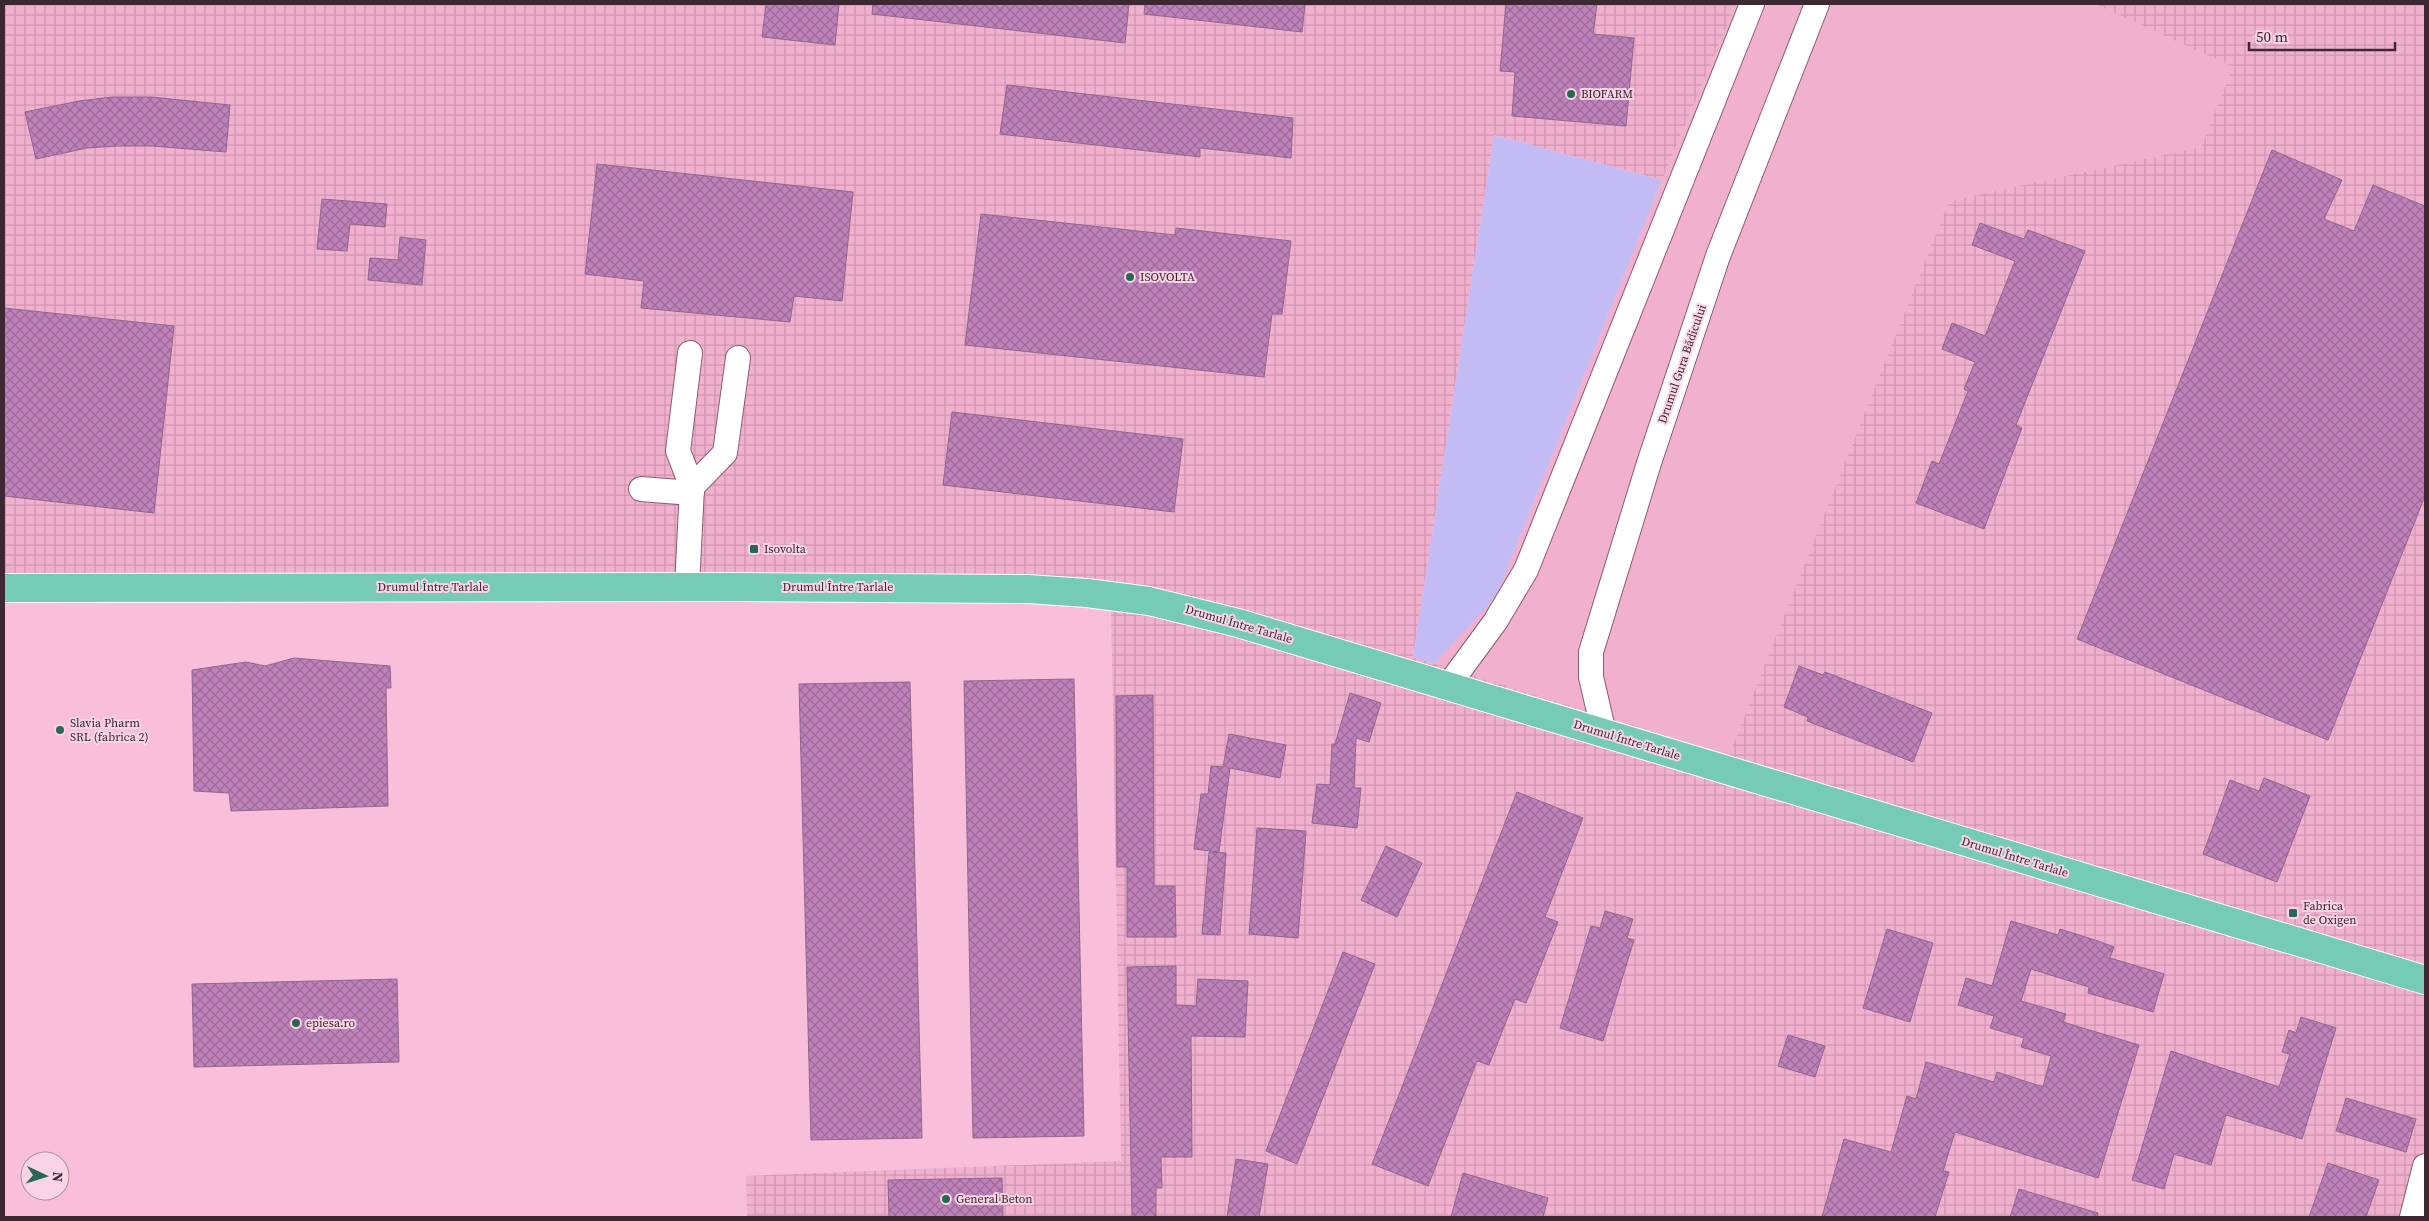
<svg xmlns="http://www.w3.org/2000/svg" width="2429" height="1221" font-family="'Source Serif 4',serif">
<defs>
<pattern id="industrial-grid" width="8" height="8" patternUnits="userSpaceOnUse" patternTransform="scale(1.25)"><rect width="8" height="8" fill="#f1b0ce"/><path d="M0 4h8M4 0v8" fill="none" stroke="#d097b1"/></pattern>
<pattern id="building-cross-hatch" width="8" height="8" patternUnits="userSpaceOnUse" patternTransform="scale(1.25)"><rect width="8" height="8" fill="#bf81ba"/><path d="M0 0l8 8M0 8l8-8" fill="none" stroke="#9c6a98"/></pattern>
</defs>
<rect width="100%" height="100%" fill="#f9bfda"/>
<!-- built -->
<path fill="#f1b0ce" d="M 1736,4 L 2095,4 L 2234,67 L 2201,147 L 1949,201 L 1730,755 L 1434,664 L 1496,597 L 1662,180 Z"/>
<!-- industrial -->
<path fill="url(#industrial-grid)" d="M 4,4 L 1736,4 L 1662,180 L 1494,135 L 1413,657 L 1729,755 L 1949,201 L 2201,147 L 2233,67 L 2095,4 L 2425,4 L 2425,1217 L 747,1217 L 746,1176 L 1121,1161 L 1111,606 L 971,600 L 4,602 Z"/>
<!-- grass -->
<path fill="#c3bcf4" d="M 1494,135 L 1662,180 L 1496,597 L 1434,664 L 1413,657 Z"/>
<!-- building -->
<path fill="url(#building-cross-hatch)" stroke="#90678c" d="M 766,4 L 839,4 L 835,45 L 762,37 Z
M 873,4 L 1129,4 L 1125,43 L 872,14 Z
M 1145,4 L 1305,4 L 1302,32 L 1144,14 Z
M 1506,4 L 1597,4 L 1593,34 L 1634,38 L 1626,126 L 1512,116 L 1515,72 L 1500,71 Z
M 1007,85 L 1293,118 L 1291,158 L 1200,148 L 1200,157 L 1000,134 Z
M 112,97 L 151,97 L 230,105 L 226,152 L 152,146 L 118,146 L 87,148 L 36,159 L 25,112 L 79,101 Z
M 2272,150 L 2342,180 L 2324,219 L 2354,231 L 2373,185 L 2425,206 L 2425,496 L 2328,740 L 2077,639 Z
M 597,164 L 853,192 L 842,301 L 794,296 L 790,322 L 641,308 L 644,281 L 585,274 Z
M 322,199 L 387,204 L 385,227 L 350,224 L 347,251 L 317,249 Z
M 981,214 L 1175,235 L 1176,228 L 1291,241 L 1282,314 L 1272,314 L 1264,377 L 965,345 Z
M 1980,223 L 2024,239 L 2028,230 L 2085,251 L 2016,425 L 2022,428 L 1984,529 L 1916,503 L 1932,461 L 1939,464 L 1968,391 L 1964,389 L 1975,362 L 1942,349 L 1952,323 L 1985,336 L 2015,261 L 1972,245 Z
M 400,237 L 426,240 L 422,285 L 368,280 L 370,258 L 398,260 Z
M 4,308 L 174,326 L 154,513 L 4,496 Z
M 952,412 L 1183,439 L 1174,512 L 943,485 Z
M 294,658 L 390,666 L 391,688 L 386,688 L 388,806 L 231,811 L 229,793 L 194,791 L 192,670 L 246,662 L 265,666 Z
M 1799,666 L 1823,675 L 1825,672 L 1932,713 L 1913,762 L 1807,721 L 1808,717 L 1784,707 Z
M 1074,679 L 1084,1136 L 973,1138 L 964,681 Z
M 910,682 L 922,1138 L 811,1140 L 799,684 Z
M 1350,693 L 1381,703 L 1369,742 L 1356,738 L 1354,788 L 1361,788 L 1357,828 L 1312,823 L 1317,784 L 1330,785 L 1332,744 L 1335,744 Z
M 1153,695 L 1154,886 L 1175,886 L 1176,937 L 1127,937 L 1127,867 L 1117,867 L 1116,696 Z
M 1229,734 L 1286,745 L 1280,778 L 1230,768 L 1219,852 L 1194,849 L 1201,794 L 1208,794 L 1211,766 L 1223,767 Z
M 2264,778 L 2310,796 L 2277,882 L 2203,854 L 2230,780 L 2259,791 Z
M 1517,792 L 1583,818 L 1545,917 L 1558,922 L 1526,1003 L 1515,999 L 1489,1065 L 1477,1061 L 1428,1186 L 1372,1164 Z
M 1257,828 L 1306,831 L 1298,938 L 1249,934 Z
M 1386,846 L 1422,863 L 1397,917 L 1361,900 Z
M 1209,852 L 1226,853 L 1220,935 L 1202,934 Z
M 1605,911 L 1633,919 L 1627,938 L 1634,940 L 1603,1041 L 1560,1028 L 1591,926 L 1600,928 Z
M 2011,921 L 2058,935 L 2060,929 L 2098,941 L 2114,947 L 2110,958 L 2164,974 L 2153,1012 L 2088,993 L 2089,987 L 2031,969 L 2021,1001 L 2066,1014 L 2063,1022 L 2139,1045 L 2098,1178 L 1955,1132 L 1943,1171 L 1949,1172 L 1935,1217 L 1822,1217 L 1844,1139 L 1891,1152 L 1907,1096 L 1916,1099 L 1926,1062 L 1994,1082 L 1997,1072 L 2043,1087 L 2051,1056 L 2021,1047 L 2024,1038 L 1990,1028 L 1994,1016 L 1958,1005 L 1966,978 L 1992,986 Z
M 1887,929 L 1933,943 L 1910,1022 L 1863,1008 Z
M 1343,952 L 1375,964 L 1297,1164 L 1266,1151 Z
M 1176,966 L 1176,1005 L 1196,1006 L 1198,979 L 1248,981 L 1245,1037 L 1191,1036 L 1192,1157 L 1161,1157 L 1162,1188 L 1156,1188 L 1156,1217 L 1132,1217 L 1127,967 Z
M 397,979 L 399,1062 L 194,1067 L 192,984 Z
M 2301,1017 L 2336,1028 L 2302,1139 L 2226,1115 L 2211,1165 L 2174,1154 L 2164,1189 L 2132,1180 L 2171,1051 L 2279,1087 L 2290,1054 L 2282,1052 L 2289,1030 L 2296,1033 Z
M 1788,1035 L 1825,1046 L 1815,1077 L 1778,1066 Z
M 2346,1098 L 2416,1119 L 2406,1152 L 2336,1131 Z
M 1236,1159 L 1268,1164 L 1259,1217 L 1227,1217 Z
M 2328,1163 L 2379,1180 L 2366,1217 L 2309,1217 Z
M 1463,1173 L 1548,1198 L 1543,1217 L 1451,1217 Z
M 1002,1178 L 1003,1217 L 889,1217 L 888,1180 Z
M 2019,1189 L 2098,1213 L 2097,1217 L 2010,1217 Z"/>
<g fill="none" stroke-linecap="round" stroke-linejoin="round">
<!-- minor casing -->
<g stroke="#8d5a72" stroke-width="26">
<path id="minor" d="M 692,487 L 725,453 L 738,358
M 641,489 L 692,493
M 687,587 L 692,487 L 678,451 L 690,353
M 1448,686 L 1495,622 L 1526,570 L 1752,4
M 1604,733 L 1591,677 L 1591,652 L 1649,463 L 1718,256 L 1817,4
M 2412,1217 L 2425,1166"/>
</g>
<!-- major casing -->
<g stroke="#fff" stroke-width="30">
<path id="major" d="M 4,588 L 743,587 L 1028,589 L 1087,593 L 1149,601 L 1238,623 L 2425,980"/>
</g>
<!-- minor -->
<use href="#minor" stroke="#fff" stroke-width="24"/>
<!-- major -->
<use href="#major" stroke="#75cbb5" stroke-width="28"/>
</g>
<!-- markers -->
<g fill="#286753" stroke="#f8d4e4" stroke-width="2">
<circle cx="1571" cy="94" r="5"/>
<circle cx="1130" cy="277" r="5"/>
<rect x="749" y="544" width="10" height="10" rx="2.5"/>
<circle cx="60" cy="730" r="5"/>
<rect x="2288" y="908" width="10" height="10" rx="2.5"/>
<circle cx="296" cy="1023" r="5"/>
<circle cx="946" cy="1199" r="5"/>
</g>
<g text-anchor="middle" stroke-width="4" stroke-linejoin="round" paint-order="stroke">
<!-- poi labels -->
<g font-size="12" fill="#3d2731" stroke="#f8d4e4" text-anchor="start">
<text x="1581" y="98">BIOFARM</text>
<text x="1140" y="281">ISOVOLTA</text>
<text x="764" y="553">Isovolta</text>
<text x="70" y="727">Slavia Pharm<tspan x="70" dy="14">SRL (fabrica 2)</tspan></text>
<text x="2303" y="910">Fabrica<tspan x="2303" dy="14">de Oxigen</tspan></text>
<text x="306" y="1027">epiesa.ro</text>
<text x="956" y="1203">General Beton</text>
</g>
<!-- street labels -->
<g font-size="12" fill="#3d2731" stroke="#f8d4e4">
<text transform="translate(1682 364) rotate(-71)" y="4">Drumul Gura Bădicului</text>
<text x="433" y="591">Drumul Între Tarlale</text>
<text x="838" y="591">Drumul Între Tarlale</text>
<text transform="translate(1239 624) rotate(16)" y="4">Drumul Între Tarlale</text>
<text transform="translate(1627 740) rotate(17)" y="4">Drumul Între Tarlale</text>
<text transform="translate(2015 857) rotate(17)" y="4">Drumul Între Tarlale</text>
</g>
</g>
<!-- border -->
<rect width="2429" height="1221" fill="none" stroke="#3d2731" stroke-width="10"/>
<!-- north arrow -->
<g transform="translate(45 1176) rotate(94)"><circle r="24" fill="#f8d4e4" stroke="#ad8f9c"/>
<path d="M0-4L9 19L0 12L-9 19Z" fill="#286753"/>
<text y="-8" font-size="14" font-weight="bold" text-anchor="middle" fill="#3d2731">N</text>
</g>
<!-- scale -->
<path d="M2249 42v8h146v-8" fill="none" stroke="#3d2731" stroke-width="2.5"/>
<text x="2256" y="42" font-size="15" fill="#3d2731" stroke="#f8d4e4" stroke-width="4" paint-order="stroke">50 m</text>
</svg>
